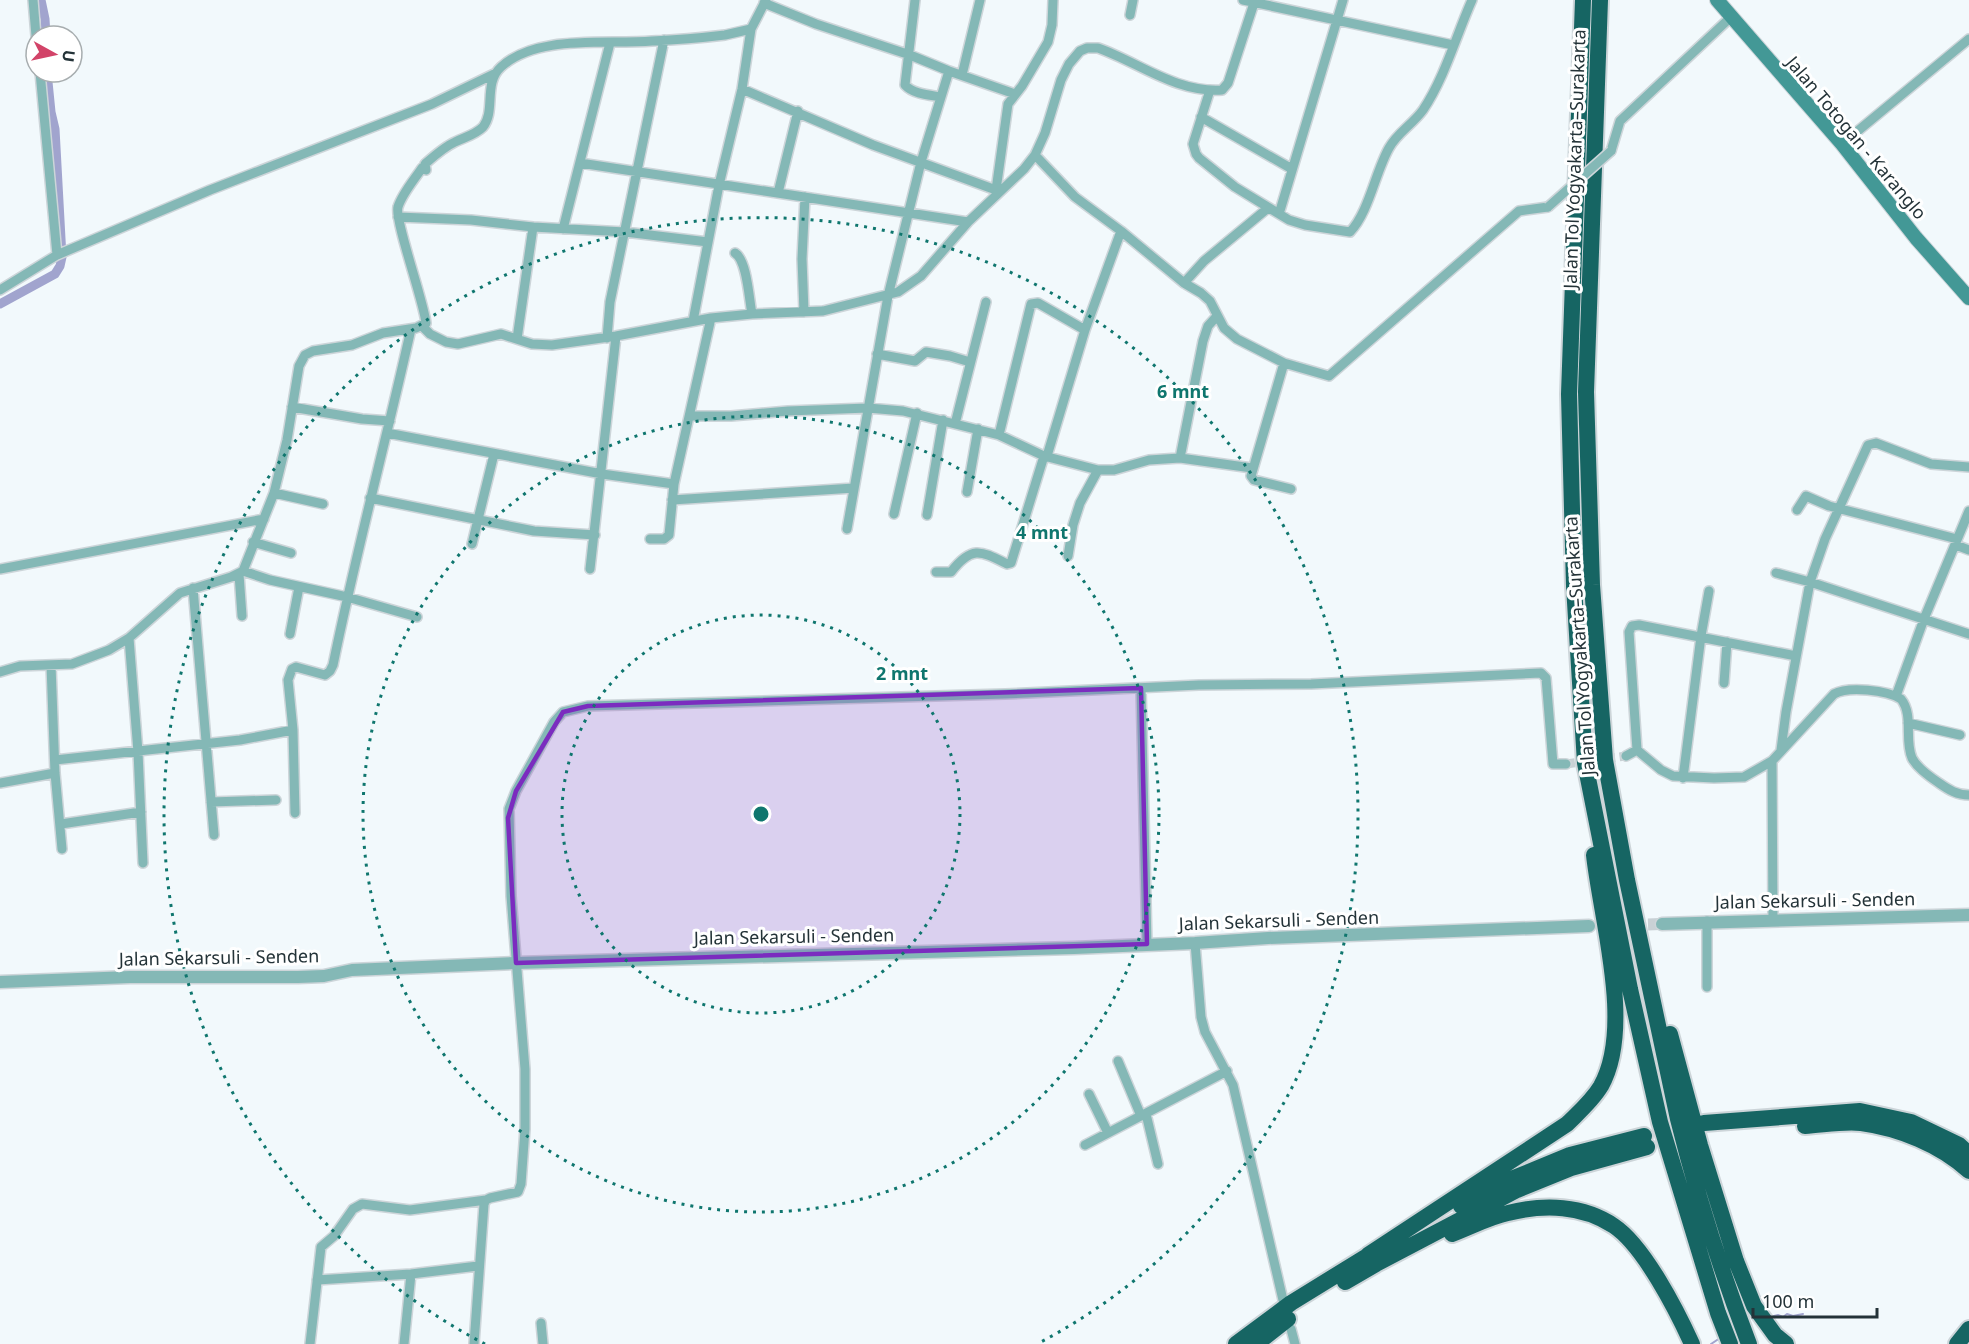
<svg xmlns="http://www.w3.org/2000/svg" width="1969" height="1344" font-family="'Noto Sans',sans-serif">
<rect width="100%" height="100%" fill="#f2f9fc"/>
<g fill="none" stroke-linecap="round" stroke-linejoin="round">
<!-- stream -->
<path stroke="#a1a4ce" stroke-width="2" d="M 1770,1317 L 1778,1315 L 1783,1317 L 1787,1314 L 1793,1316 L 1803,1314
M 1711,1344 L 1720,1338"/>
<!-- canal -->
<path stroke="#a1a4ce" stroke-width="9" d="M 41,0 L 45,19 L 46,36
M 0,304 L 55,274 L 60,266 L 62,257 L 55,129 L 51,112 L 47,72"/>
<!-- minor-tunnel -->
<path stroke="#c9d1d5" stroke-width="9" stroke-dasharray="9 4.5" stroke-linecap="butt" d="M 1566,764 L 1626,756"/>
<!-- tertiary-tunnel -->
<path stroke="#c9d1d5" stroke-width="12" stroke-dasharray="12 6" stroke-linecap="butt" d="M 1630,925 L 1662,924"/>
<!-- minor casing -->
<g stroke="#cdd5d9" stroke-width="12">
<path id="minor" d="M 33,0 L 36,36
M 915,0 L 905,85 C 913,94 929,95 941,97
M 1243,0 L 1453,45
M 764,3 L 816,24 L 910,55 L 949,71 L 1015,94
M 1130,15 L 1133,0
M 40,72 L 57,255
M 962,75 L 980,0
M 742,89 L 873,145 L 996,190
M 1210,90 L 1193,144 L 1196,154 L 1199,158 L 1235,187 L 1289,220 L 1305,225 L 1350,232 C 1369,212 1375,173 1389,148 C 1397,133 1413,124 1423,110 C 1445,77 1456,36 1472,0
M 1201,117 L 1292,169
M 1842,144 L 1969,39
M 1611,151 L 1620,121 L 1731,17
M 1035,155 L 1075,197 L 1121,231 L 1184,283 L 1201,293 L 1210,301 L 1224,328 L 1237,339 L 1284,363 L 1329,376 L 1519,211 L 1548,207
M 580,163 L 968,222
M 778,193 L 798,111
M 997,194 L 996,190 L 1008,104 L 1022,86 L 1048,42 L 1052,25 L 1053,0
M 1279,214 L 1343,0
M 398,217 L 471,220 L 533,227 L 625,232 L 708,242
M 563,229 L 610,43
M 735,253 C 747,260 749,299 752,314
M 1184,283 L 1204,261 L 1268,208
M 0,290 L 57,255 L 210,190 L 432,104 L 494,74
M 804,312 L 802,259 L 805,197
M 693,321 L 719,185 L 742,89 L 751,29
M 422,326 L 430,334 L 446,342 L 458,344 L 501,334 L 532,344 L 552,345 L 616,336 L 711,318 L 752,314 L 823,311 L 898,292 L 921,276 L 968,222 L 1024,169 L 1035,155 L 1045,133 L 1061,80 L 1069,64 L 1080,51 L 1087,48 L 1098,48 C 1138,62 1176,93 1222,90 L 1228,83 L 1255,0
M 607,338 L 610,302 L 664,40
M 517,339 L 533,227
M 877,354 L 915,361 L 926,352 L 950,356 L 970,362
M 1284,363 L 1251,476 L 1254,480 L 1291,489
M 292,407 L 362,419 L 390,421
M 691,416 L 731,416 L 788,411 L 868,408 L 903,411 L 999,435 L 1044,456 L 1098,470 L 1114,470 L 1149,460 L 1180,458 L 1252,468
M 955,424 L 986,302
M 387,433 L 602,474 L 674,484
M 999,435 L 1031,304 L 1038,303 L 1085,330
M 1047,456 L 1085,330 L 1121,231
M 1180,458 L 1203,341 L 1208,326 L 1217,316
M 967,492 L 978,429
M 274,493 L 323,504
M 370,498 L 534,531 L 595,535
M 672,500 L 854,488
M 1797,510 L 1806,496 L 1829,506 L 1957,539
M 894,514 L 917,413
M 927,515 L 943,420
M 847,529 L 888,296 L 921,162 L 949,71
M 650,539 L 664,539 L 669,535 L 674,484 L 711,318
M 253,542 L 291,553
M 472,544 L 494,454
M 1956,545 L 1969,550
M 1068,556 L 1073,525 L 1080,503 L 1098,470
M 0,569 L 264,519
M 590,569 L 616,336
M 243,571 L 270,580 L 347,597 L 417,617
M 936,572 L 951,572 C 972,545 981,551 1007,564 L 1011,563 L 1044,456
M 1776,573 L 1810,582 L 1969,634
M 239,574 L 242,616
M 193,588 L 214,835
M 290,634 L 299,587
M 129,638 L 138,752 L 143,863
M 51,665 L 55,773 L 62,849
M 0,672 L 20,666 L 72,664 L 109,650 L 129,638 L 180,593 L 231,577 L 243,571 L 274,493 L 287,440 L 299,366 L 305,355 L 313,351 L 352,345 L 383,333 L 416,328 L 426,323 C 424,302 394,219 398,207 C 402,194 414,180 422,168 L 426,170 L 425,164 C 434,156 444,147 455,142 C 465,137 475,135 483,127 C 496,111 483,83 501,67 C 537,34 606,45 652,41 C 676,40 700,38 725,35 C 734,33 742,31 751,29 L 766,0
M 1724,683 L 1727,642
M 1141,688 L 1147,944
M 1896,696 L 1924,619 L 1969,511
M 1908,723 L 1960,735
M 1637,750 L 1629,632 L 1632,626 L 1639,625 L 1796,656
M 1781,750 L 1786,712 L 1810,582 L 1825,539 L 1868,445 L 1876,443 L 1931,464 L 1969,467
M 1626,756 L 1637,750 L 1661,770 L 1673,776 L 1714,778 L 1744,777 L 1772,761 L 1834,694 C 1848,686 1887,690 1901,699 C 1914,715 1904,740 1912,758 C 1917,768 1930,777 1939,783 C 1949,790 1957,795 1969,795
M 55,760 L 240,740 L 293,730
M 1772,761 L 1773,920
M 1683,778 L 1701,636 L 1709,591
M 0,783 L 55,773
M 211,802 L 276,800
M 295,813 L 293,730 L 288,680 L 292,669 L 296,667 L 325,675 L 330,671 L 333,665 C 356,552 386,441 411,329
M 61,824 L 141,812
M 1195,943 L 1201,1017 L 1205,1032 L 1233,1085 L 1283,1300
M 1707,987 L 1707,921
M 1118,1061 L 1141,1116
M 1089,1094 L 1108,1133
M 1146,1114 L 1158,1164
M 1085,1145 L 1227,1071
M 317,1280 L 411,1274 L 478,1266
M 541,1323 L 543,1344
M 1291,1329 L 1295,1344
M 310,1344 L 321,1247 L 334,1236 L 353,1209 L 362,1204 L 410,1210 L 486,1200
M 404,1344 L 411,1274
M 474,1344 L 484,1204 L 486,1200 L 490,1198 L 518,1192 L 521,1184 L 525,1129 L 525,1069 L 511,896 L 509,809 L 516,791 L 554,722 L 563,712 L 588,706 L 1005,694 L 1199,685 L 1311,684 L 1541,673 L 1546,678 L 1553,764 L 1566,764"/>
</g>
<!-- tertiary casing -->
<g stroke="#cdd5d9" stroke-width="15">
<path id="tertiary" d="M 1662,924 L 1969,915
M 0,982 L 130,977 L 298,977 L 324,976 L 352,970 L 516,963 L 1074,948 L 1195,943 L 1268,938 L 1589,926"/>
</g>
<!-- secondary casing -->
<g stroke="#cdd5d9" stroke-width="16">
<path id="secondary" d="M 1717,0 L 1842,144 L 1916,238 L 1969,298"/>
</g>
<!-- motorway casing -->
<g stroke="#cdd5d9" stroke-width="20">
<path id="motorway" d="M 1583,0 L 1569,394 L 1574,586 L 1585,763 L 1630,989 L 1660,1122 L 1718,1313 L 1730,1344
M 1600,0 L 1586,392 L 1592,585 L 1605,760 L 1627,880 L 1678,1119 C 1697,1195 1721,1271 1749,1344
M 1670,1034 L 1700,1145 L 1736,1261 L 1754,1306 L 1775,1335 L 1786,1344
M 1704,1123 L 1860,1111 L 1911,1122 L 1959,1145 L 1969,1154
M 1805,1126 C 1823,1125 1843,1121 1861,1123 C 1899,1128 1941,1145 1969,1171
M 1461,1206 L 1514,1178 L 1570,1155 L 1644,1136
M 1452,1234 C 1471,1227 1489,1217 1508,1213 C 1544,1204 1583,1205 1614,1226 C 1644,1246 1677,1311 1692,1344
M 1368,1255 L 1567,1124 C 1579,1112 1592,1101 1601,1086 C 1634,1027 1601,920 1594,855
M 1345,1282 L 1376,1264 L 1517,1190 L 1571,1168 L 1647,1147
M 1236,1344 L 1291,1303 L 1377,1250
M 1256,1344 L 1288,1319
M 1957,1344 L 1969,1329"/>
</g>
<!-- minor -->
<use href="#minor" stroke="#84b8b6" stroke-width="9"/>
<!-- tertiary -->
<use href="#tertiary" stroke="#84b8b6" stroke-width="12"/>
<!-- secondary -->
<use href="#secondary" stroke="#439896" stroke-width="14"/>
<!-- motorway -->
<use href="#motorway" stroke="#166563" stroke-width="16"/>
<!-- minor-bridge casing -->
<g stroke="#cdd5d9" stroke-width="12" stroke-linecap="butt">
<path id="minor-bridge" d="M 1548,207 L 1611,151"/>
</g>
<!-- minor-bridge -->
<use href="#minor-bridge" stroke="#84b8b6" stroke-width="9"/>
</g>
<!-- marked area -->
<path fill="#7b2cbf" fill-opacity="0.2" stroke="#7b2cbf" stroke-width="4.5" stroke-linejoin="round" d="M 1141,688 L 1147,944 L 516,963 L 508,818 L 516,791 L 563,712 L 588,706 Z"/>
<!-- distance rings -->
<g fill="none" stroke="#0f766e" stroke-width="3" stroke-dasharray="3 6">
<circle cx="761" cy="814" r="199"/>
<circle cx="761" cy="814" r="398"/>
<path d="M485 1344A597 597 0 1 1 1037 1344"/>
</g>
<g text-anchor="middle" stroke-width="6" stroke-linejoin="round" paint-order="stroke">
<!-- street labels -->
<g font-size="18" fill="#243338" stroke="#fff">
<text transform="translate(1856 138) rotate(50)" y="6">Jalan Totogan - Karanglo</text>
<text transform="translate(1575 159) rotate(-88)" y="6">Jalan Tol Yogyakarta–Surakarta</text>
<text transform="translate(1580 646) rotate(-94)" y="6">Jalan Tol Yogyakarta–Surakarta</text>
<text transform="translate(1815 901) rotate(-1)" y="6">Jalan Sekarsuli - Senden</text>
<text transform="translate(1279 921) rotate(-2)" y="6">Jalan Sekarsuli - Senden</text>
<text transform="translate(794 937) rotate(-1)" y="6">Jalan Sekarsuli - Senden</text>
<text transform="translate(219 958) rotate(-1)" y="6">Jalan Sekarsuli - Senden</text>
</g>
</g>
<circle cx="761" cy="814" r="9" fill="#0f766e" stroke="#fff" stroke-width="3"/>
<g font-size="18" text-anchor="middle" font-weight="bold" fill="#0f766e" stroke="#fff" stroke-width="6" stroke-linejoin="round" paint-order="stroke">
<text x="1183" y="398">6 mnt</text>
<text x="1042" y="539">4 mnt</text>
<text x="902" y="680">2 mnt</text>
</g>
<!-- north arrow -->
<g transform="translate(54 54) rotate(98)"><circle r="28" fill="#ffffff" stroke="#a7adaf" stroke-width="1.5"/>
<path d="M0-4.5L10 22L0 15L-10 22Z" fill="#d24368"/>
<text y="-9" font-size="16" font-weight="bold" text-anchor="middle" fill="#243338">U</text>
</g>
<!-- scale -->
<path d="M1753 1308v9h124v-9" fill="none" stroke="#243338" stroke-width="3"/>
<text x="1762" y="1308" font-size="18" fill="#243338" stroke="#ffffff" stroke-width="4.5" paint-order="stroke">100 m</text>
</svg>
